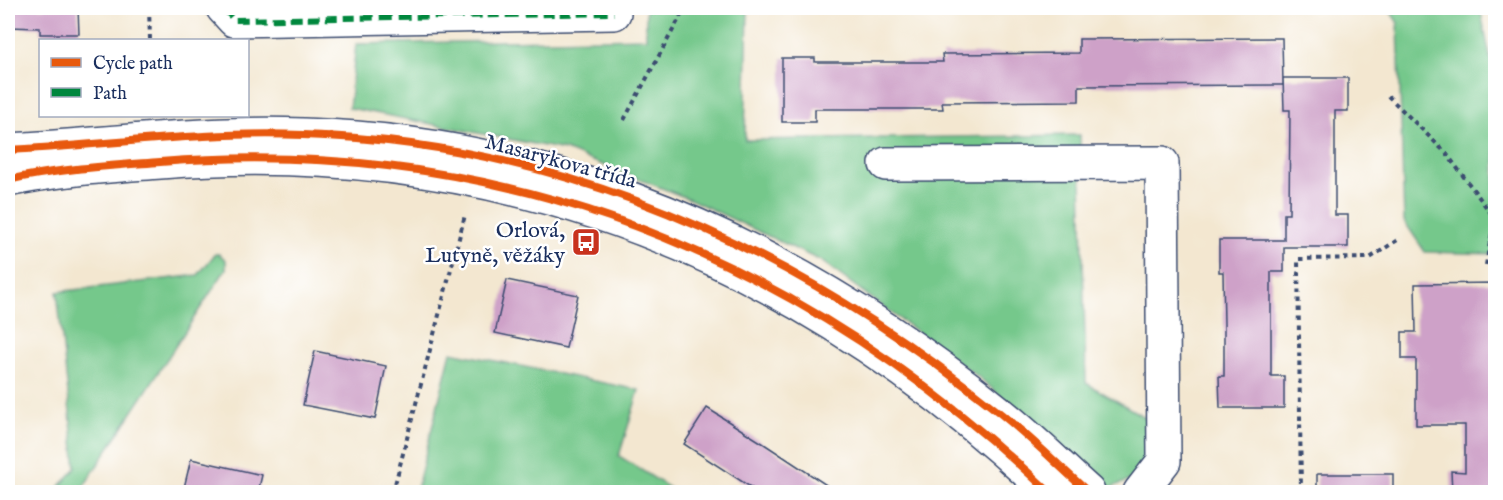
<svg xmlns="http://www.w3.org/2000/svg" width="1503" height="500" font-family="'IM FELL English',serif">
<rect width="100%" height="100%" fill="#fff"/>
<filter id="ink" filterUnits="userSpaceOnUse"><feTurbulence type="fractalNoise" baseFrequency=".0167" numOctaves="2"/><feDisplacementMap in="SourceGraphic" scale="12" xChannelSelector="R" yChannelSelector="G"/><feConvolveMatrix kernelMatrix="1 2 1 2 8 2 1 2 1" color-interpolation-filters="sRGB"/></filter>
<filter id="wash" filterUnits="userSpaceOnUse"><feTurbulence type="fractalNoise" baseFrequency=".008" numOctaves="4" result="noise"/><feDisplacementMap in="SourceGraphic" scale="24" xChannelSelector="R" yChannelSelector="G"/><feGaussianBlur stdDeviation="1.35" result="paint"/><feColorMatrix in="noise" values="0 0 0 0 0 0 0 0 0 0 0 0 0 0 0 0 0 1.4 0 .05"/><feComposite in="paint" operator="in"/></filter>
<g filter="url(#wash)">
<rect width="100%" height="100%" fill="#f3e7d0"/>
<!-- green -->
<path fill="#74c88b" stroke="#487c74" stroke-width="1.5" d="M 646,8 L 748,8 L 745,140 L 1080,135 L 1086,383 L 1153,422 L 1153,457 L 1134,479 L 1106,489 L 981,379 L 821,261 L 692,200 L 565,150 L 349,108 L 356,44 L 646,38 Z
M 1388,8 L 1480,8 L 1495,81 L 1495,254 L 1425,252 L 1404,221 L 1398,23 Z
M 215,254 L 219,254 L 226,260 L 226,269 L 80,492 L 60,492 L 60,486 L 76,468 L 57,292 L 198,275 Z
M 451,352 L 639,390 L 619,456 L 676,492 L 416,492 Z"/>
<g id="blocks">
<!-- building -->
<path fill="#cea1c8" d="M 8,8 L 78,8 L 79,34 L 40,34 L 40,28 L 8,27 Z
M 1282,38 L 1283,85 L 1079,86 L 1079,101 L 942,102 L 943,109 L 815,109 L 815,122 L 782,122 L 782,58 L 815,58 L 815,62 L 943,62 L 942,54 L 1079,53 L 1079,39 Z
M 1283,78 L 1348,78 L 1348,111 L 1335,111 L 1335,215 L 1348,215 L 1348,247 L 1284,247 L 1284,272 L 1271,272 L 1271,376 L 1284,376 L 1284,408 L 1220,408 L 1219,376 L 1224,376 L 1224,324 L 1223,272 L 1219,272 L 1219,240 L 1284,240 L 1284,214 L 1289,214 L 1290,110 L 1284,110 Z
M 507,280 L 578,295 L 566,348 L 495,333 Z
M 1496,283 L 1496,492 L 1452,492 L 1451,471 L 1465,472 L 1465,425 L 1416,425 L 1416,359 L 1402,359 L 1402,332 L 1416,332 L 1415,284 Z
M 315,351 L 386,366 L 375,419 L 303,405 Z
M 707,408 L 764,444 L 837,492 L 758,492 L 684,444 Z
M 191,459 L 262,475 L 258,492 L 183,492 Z
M 1317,474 L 1393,474 L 1393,492 L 1317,492 Z"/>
</g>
</g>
<g filter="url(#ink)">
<use href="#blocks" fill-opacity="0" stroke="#3b4b6f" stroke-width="1.5"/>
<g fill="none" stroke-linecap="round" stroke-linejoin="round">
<!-- minor casing -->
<g stroke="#3b4b6f" stroke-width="36">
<path id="minor" d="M 223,8 L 234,20 L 614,13
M 8,150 C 106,145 204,131 303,135 C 564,143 794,248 996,410 C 1028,435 1058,465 1088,492
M 886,164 L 1162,163 L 1164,461 L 1140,492
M 8,180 C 57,169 109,166 160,162 C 506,135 800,256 1049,492"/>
</g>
<!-- path -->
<path stroke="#3b4b6f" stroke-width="4" stroke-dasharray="4.5 4.5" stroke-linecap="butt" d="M 149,8 L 150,40
M 1491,8 L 1496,30
M 1388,96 L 1446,153 L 1496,220
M 624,120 L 685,8
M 1486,265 L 1494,220
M 393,492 L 465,215
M 1301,492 L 1298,259 L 1370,258 L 1399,239"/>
<!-- minor -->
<use href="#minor" stroke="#fff" stroke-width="33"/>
<!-- quiet -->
<path stroke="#00873e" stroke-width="6" stroke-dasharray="12 6" stroke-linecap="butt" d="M 223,8 L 234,20 L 614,13"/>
<!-- cycleway casing -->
<g stroke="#fff" stroke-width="11">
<path id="cycleway" d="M 8,150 C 106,145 204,131 303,135 C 564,143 794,248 996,410 C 1028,435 1058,465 1088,492
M 8,180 C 57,169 109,166 160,162 C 506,135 800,256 1049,492"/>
</g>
<!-- cycleway -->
<use href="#cycleway" stroke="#e8590c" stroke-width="8"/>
</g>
</g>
<!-- icons -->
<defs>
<g id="bus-square" transform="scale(1.5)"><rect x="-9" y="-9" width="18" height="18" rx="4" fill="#c8321e" stroke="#fff"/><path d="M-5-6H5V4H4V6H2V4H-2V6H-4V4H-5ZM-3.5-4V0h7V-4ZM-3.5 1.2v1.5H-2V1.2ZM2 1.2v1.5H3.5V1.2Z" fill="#fff"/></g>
</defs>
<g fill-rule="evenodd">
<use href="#bus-square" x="586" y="242"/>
</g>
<g text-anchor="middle" stroke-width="5" stroke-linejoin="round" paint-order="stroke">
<!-- street labels -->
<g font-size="22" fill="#1b2f5e" stroke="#fff">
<text transform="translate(561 160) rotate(15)" y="8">Masarykova třída</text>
</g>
<!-- poi labels -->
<g font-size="22" fill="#1b2f5e" stroke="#fff" text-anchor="end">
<text x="565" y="237">Orlová,<tspan x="565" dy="25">Lutyně, věžáky</tspan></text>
</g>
</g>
<!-- margin -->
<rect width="1503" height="500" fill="none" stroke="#fff" stroke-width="30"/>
<!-- legend -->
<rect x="39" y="39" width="210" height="78" fill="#ffffff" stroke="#a4acbf" stroke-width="1.5"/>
<rect x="51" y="58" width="30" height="9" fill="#e8590c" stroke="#a4acbf" stroke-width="1.5"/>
<text x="93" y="69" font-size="18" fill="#1b2f5e">Cycle path</text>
<rect x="51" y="88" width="30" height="9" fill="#00873e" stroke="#a4acbf" stroke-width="1.5"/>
<text x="93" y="99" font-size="18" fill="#1b2f5e">Path</text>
</svg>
